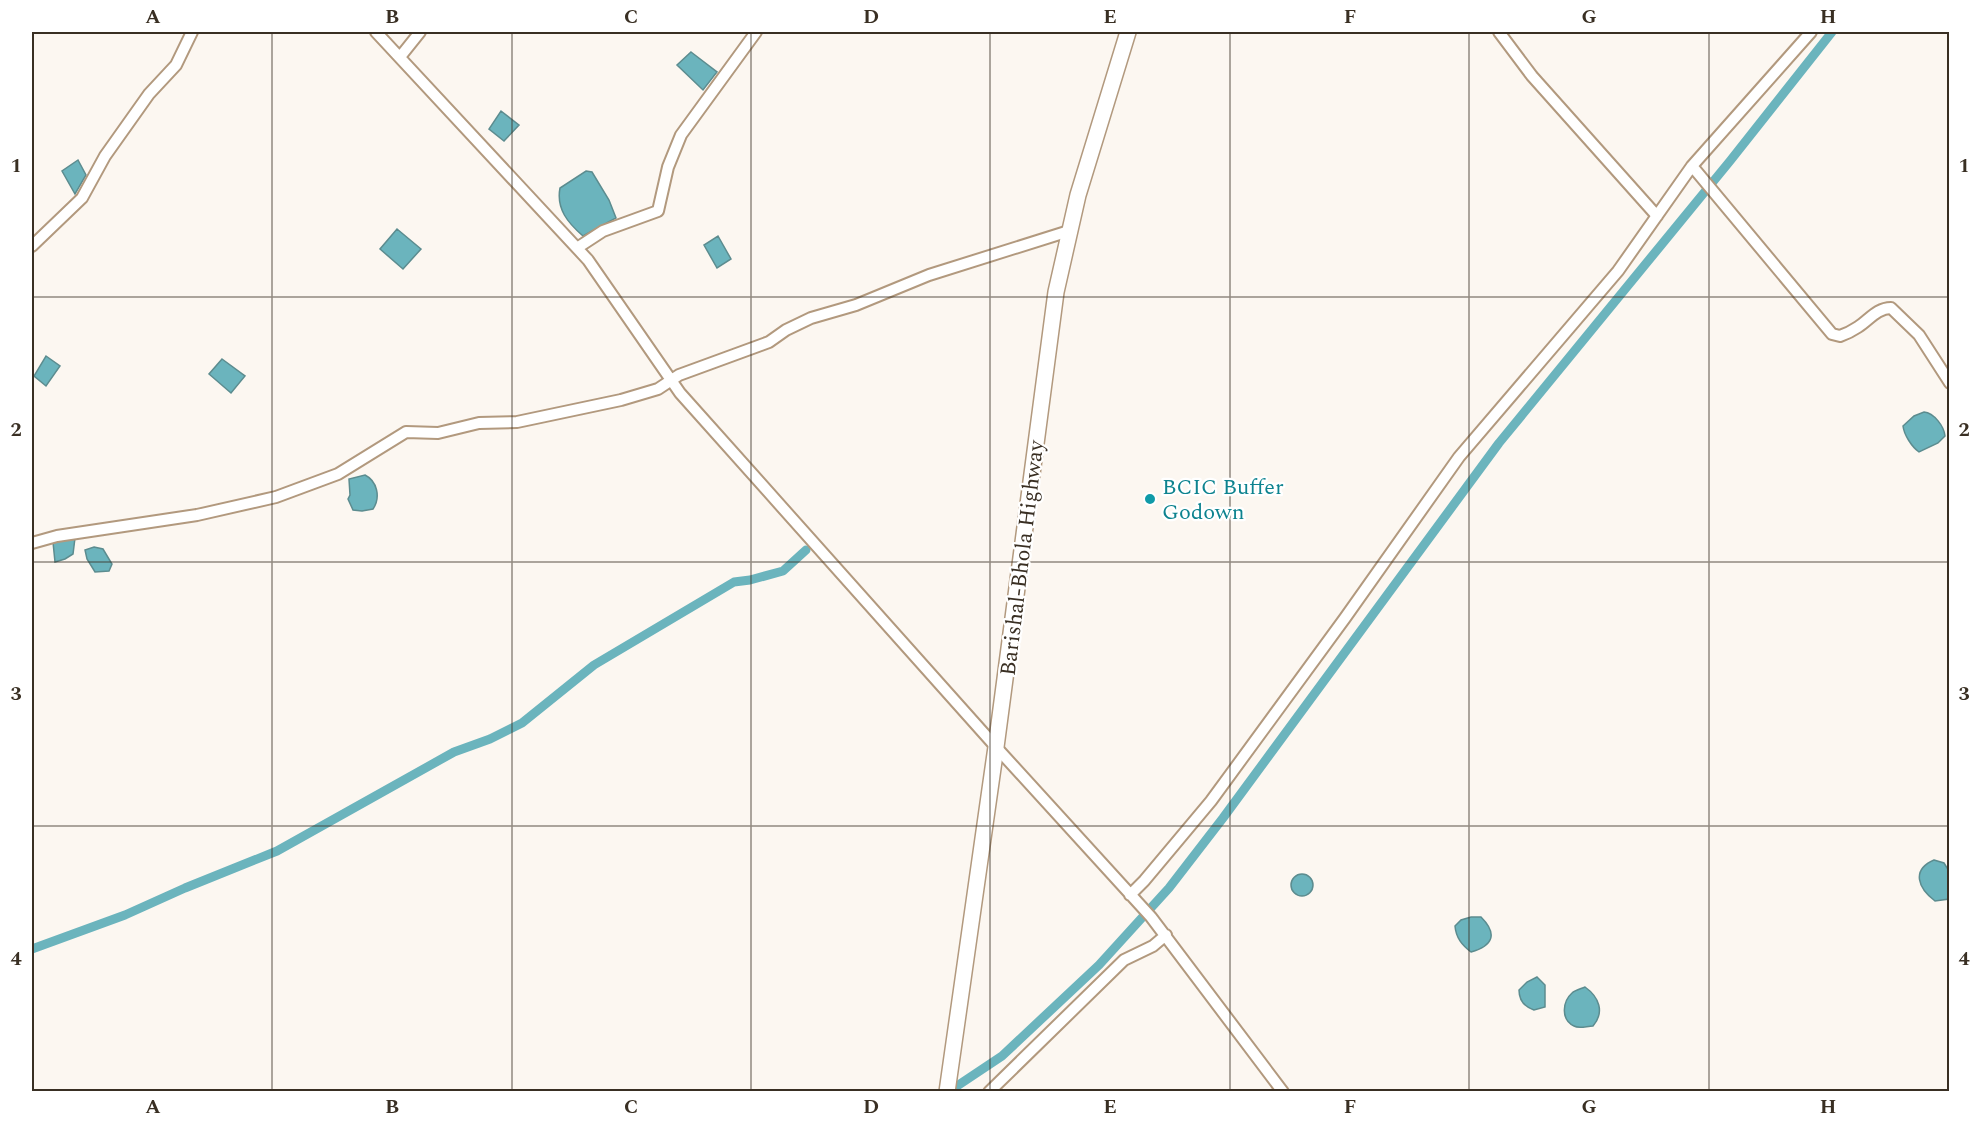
<svg xmlns="http://www.w3.org/2000/svg" width="1981" height="1123" font-family="Spectral,serif">
<rect width="100%" height="100%" fill="#fcf7f1"/>
<!-- water -->
<path fill="#6bb4bd" stroke="#5c8c8f" stroke-width="1.5" d="M 691,52 L 717,72 L 703,90 L 677,65 Z
M 501,111 L 519,125 L 504,141 L 489,129 Z
M 78,160 L 86,175 L 75,194 L 62,171 Z
M 586,171 L 592,172 L 609,200 L 616,218 L 583,236 C 568,223 556,209 560,188 Z
M 397,229 L 421,249 L 403,269 L 380,249 Z
M 718,236 L 731,259 L 717,268 L 704,245 Z
M 46,356 L 60,366 L 46,386 L 34,376 Z
M 222,359 L 245,376 L 231,393 L 209,374 Z
M 1924,412 C 1934,413 1944,426 1945,436 L 1938,443 L 1919,452 C 1912,447 1904,435 1903,426 L 1914,416 Z
M 365,475 C 377,481 381,497 373,509 L 362,511 L 353,510 L 348,499 L 350,495 L 349,479 Z
M 75,538 L 73,554 L 65,559 L 55,562 L 53,542 Z
M 94,547 L 103,549 L 112,564 L 109,571 L 95,572 L 87,559 L 85,550 Z
M 1934,860 L 1944,863 L 1949,871 L 1949,899 L 1935,901 C 1918,888 1911,870 1934,860 Z
M1291 885a11 11 0 1 1 22 0a11 11 0 1 1-22 0Z
M 1471,917 L 1481,917 C 1498,934 1493,946 1471,952 C 1462,945 1456,938 1455,926 L 1461,920 Z
M 1537,977 L 1545,985 L 1545,1007 L 1534,1010 C 1525,1007 1519,1000 1519,990 L 1527,982 Z
M 1585,987 C 1599,997 1605,1012 1593,1026 C 1587,1026 1579,1029 1574,1026 C 1561,1020 1562,1002 1572,993 C 1575,990 1580,989 1585,987 Z"/>
<g fill="none" stroke-linecap="round" stroke-linejoin="round">
<!-- canal -->
<path stroke="#6bb4bd" stroke-width="9" d="M 32,949 L 125,915 L 185,888 L 277,851 L 454,752 L 490,739 L 522,723 L 594,665 L 734,582 L 750,580 L 783,571 L 806,550
M 948,1092 L 1002,1056 L 1099,965 L 1169,888 L 1223,818 L 1499,443 L 1730,161 L 1832,32"/>
<!-- minor casing -->
<g stroke="#b2997e" stroke-width="14">
<path id="minor" d="M 376,32 L 588,260 L 680,393 L 996,747 L 1151,917 L 1283,1092
M 1499,32 L 1532,76 L 1657,216
M 400,57 L 420,32
M 1692,166 L 1832,334 L 1840,336 C 1846,334 1852,331 1858,327 C 1869,320 1877,308 1891,308 L 1919,335 L 1950,383
M 32,246 L 82,198 L 105,156 L 149,94 L 176,65 L 192,32
M 577,248 L 603,231 L 658,211 L 668,167 L 681,135 L 756,32
M 32,543 L 57,536 L 197,515 L 276,497 L 338,474 L 406,432 L 438,433 L 479,423 L 517,422 L 621,400 L 658,389 L 679,375 L 769,342 L 786,330 L 811,318 L 856,305 L 929,275 L 1069,231
M 1130,895 L 1144,881 L 1211,801 L 1345,618 L 1459,457 L 1618,271 L 1692,166 L 1811,32
M 989,1092 L 1124,960 L 1153,946 L 1166,935"/>
</g>
<!-- highway casing -->
<g stroke="#b2997e" stroke-width="18">
<path id="highway" d="M 947,1092 L 996,747 L 1056,292 L 1078,195 L 1128,32"/>
</g>
<!-- minor -->
<use href="#minor" stroke="#fff" stroke-width="10"/>
<!-- highway -->
<use href="#highway" stroke="#fff" stroke-width="15"/>
</g>
<!-- grid -->
<path fill="none" stroke="#392f23" stroke-width="1.5" stroke-opacity="0.55" d="M 272,32 L 272,1092M 512,32 L 512,1092M 751,32 L 751,1092M 990,32 L 990,1092M 1230,32 L 1230,1092M 1469,32 L 1469,1092M 1709,32 L 1709,1092M 32,297 L 1950,297M 32,562 L 1950,562M 32,826 L 1950,826"/>
<!-- markers -->
<circle fill="#0f9aa8" stroke="#fff" stroke-width="2" cx="1150" cy="499" r="6"/>
<g text-anchor="middle" stroke-width="4.5" stroke-linejoin="round" paint-order="stroke">
<!-- culture labels -->
<g font-size="22" fill="#0d838f" stroke="#fff" text-anchor="start">
<text x="1162" y="494">BCIC Buffer<tspan x="1162" dy="25">Godown</tspan></text>
</g>
<!-- street labels -->
<g font-size="22" fill="#392f23" stroke="#fff">
<text transform="translate(1021 558) rotate(-83)" y="8">Barishal-Bhola Highway</text>
</g>
</g>
<!-- border -->
<rect width="1981" height="1123" fill="none" stroke="#ffffff" stroke-width="66"/>
<rect x="33" y="33" width="1915" height="1057" fill="none" stroke="#392f23" stroke-width="2"/>
<g font-size="20" text-anchor="middle" font-weight="bold" fill="#392f23">
<text x="153" y="23">A</text>
<text x="392" y="23">B</text>
<text x="631" y="23">C</text>
<text x="871" y="23">D</text>
<text x="1110" y="23">E</text>
<text x="1350" y="23">F</text>
<text x="1589" y="23">G</text>
<text x="1828" y="23">H</text>
<text x="16" y="172">1</text>
<text x="1964" y="172">1</text>
<text x="16" y="436">2</text>
<text x="1964" y="436">2</text>
<text x="16" y="700">3</text>
<text x="1964" y="700">3</text>
<text x="16" y="965">4</text>
<text x="1964" y="965">4</text>
<text x="153" y="1113">A</text>
<text x="392" y="1113">B</text>
<text x="631" y="1113">C</text>
<text x="871" y="1113">D</text>
<text x="1110" y="1113">E</text>
<text x="1350" y="1113">F</text>
<text x="1589" y="1113">G</text>
<text x="1828" y="1113">H</text>
</g>
</svg>
